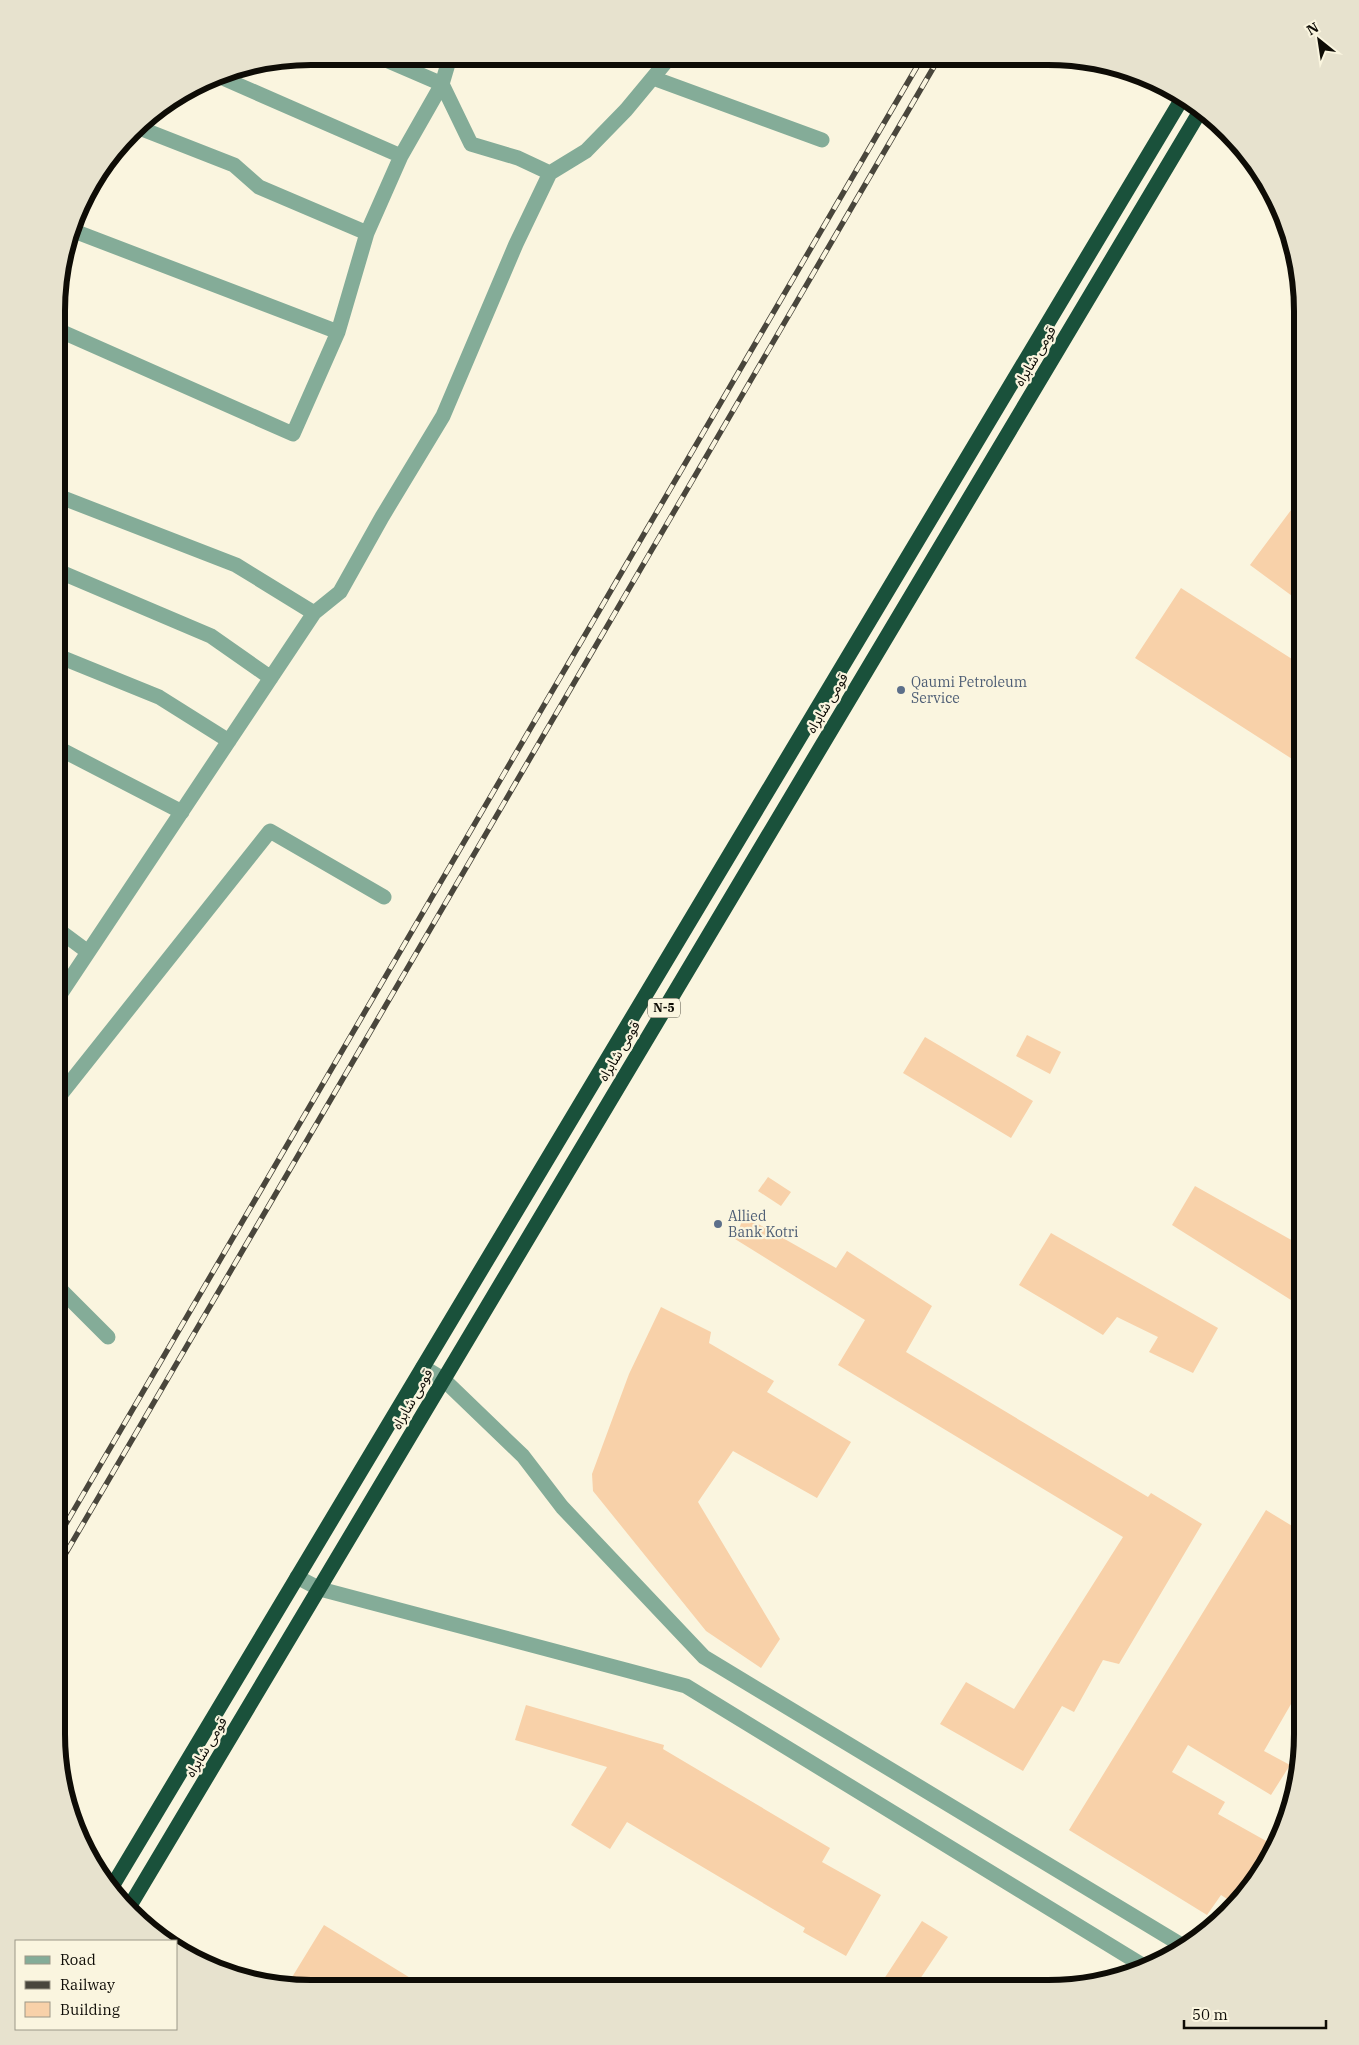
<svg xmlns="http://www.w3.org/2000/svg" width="1359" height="2045" font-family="'IBM Plex Serif','Noto Sans Arabic',serif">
<rect width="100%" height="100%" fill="#faf5df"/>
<!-- building -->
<path fill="#f8d1a9" d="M 1303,494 L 1303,604 L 1250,565 Z
M 1181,588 L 1303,666 L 1303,766 L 1135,658 Z
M 1027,1035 L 1061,1052 L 1050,1074 L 1016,1056 Z
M 925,1037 L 1033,1101 L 1011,1138 L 903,1073 Z
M 768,1177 L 791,1192 L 781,1206 L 758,1191 Z
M 1195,1186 L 1302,1246 L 1302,1307 L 1172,1225 Z
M 744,1216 L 836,1268 L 847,1251 L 932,1306 L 906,1352 L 1148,1497 L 1151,1493 L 1202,1524 L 1119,1664 L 1103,1660 L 1074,1712 L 1062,1706 L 1023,1771 L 940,1724 L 966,1682 L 1014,1709 L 1123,1537 L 838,1365 L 865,1320 L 735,1239 Z
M 1051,1233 L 1218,1328 L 1193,1373 L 1149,1352 L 1158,1337 L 1117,1317 L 1103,1335 L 1019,1285 Z
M 661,1307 L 711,1332 L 709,1343 L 774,1381 L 767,1392 L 851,1442 L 817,1498 L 733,1451 L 698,1502 L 780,1639 L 761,1668 L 706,1631 L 593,1491 L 592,1474 L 629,1374 Z
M 1266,1510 L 1302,1532 L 1302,1685 L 1264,1751 L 1290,1765 L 1271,1795 L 1188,1745 L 1172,1772 L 1225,1802 L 1218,1814 L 1275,1846 L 1260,1876 L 1235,1904 L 1221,1895 L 1207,1915 L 1069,1830 Z
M 526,1705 L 664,1745 L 663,1749 L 830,1848 L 822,1862 L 881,1895 L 846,1956 L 803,1932 L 805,1928 L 627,1822 L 610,1849 L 571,1825 L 607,1767 L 515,1740 Z
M 922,1921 L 948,1937 L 914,1988 L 878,1988 Z
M 324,1925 L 425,1987 L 286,1987 Z"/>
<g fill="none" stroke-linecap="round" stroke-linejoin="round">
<!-- minor -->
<path stroke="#84ac98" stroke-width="15" d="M 377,56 L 442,84 L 471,144 L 518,158 L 550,173
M 218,76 L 401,156
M 653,78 L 822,140
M 137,127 L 234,165 L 259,187 L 367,233
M 74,231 L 338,332
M 58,330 L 293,434 L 338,332 L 367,233 L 401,156 L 442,84 L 450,57
M 58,496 L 236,565 L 314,613
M 58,571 L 211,636 L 271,678
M 58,656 L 159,697 L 229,741
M 58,748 L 182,812
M 57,929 L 88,952
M 57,999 L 314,613 L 340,592 L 382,517 L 443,416 L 516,244 L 550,173 L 586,151 L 626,110 L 670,57
M 57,1099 L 270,831 L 384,897
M 57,1286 L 108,1337
M 423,1367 L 443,1379 L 523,1456 L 562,1507 L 704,1657 L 1183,1946
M 297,1577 L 320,1589 L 686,1686 L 1147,1968"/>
<!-- highway -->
<path stroke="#1a513b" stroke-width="15" d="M 110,1890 L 1183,97
M 128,1909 L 1202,108"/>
<!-- rail casing -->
<g stroke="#49463c" stroke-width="5.5">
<path id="rail" d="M 57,1539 L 922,58
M 56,1570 L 939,58"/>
</g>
<!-- rail -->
<use href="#rail" stroke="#faf5df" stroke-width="4" stroke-dasharray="11" stroke-linecap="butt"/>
</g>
<!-- markers -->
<g fill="#5c6f8a" stroke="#faf5df" stroke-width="2">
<circle cx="901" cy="690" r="5"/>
<circle cx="718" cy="1224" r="5"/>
</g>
<g text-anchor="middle" stroke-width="4.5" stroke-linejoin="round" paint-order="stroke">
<!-- shield labels -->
<rect fill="#faf5df" stroke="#555247" stroke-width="1" x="648" y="998.5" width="32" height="19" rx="4"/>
<g font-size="12" font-weight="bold" fill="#0e0c06">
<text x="664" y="1012">N-5</text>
</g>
<!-- street labels -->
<g font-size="14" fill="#0e0c06" stroke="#faf5df">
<text transform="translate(1035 356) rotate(-59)" y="5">قومی شاہراہ</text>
<text transform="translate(827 703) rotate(-59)" y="5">قومی شاہراہ</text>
<text transform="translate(619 1051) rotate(-59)" y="5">قومی شاہراہ</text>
<text transform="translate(412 1399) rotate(-60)" y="5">قومی شاہراہ</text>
<text transform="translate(206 1747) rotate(-59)" y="5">قومی شاہراہ</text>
</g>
<!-- service labels -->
<g font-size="14" fill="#4e5e75" stroke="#faf5df" text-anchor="start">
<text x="911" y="687">Qaumi Petroleum<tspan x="911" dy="16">Service</tspan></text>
<text x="728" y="1221">Allied<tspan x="728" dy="16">Bank Kotri</tspan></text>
</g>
</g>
<!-- crop -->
<path d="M0 0H1359V2045H0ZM311 65H1048A246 246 0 0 1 1294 311V1734A246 246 0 0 1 1048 1980H311A246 246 0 0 1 65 1734V311A246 246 0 0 1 311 65Z" fill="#e7e2ce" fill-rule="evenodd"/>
<path fill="none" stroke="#0e0c06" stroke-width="6" d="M311 65H1048A246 246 0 0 1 1294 311V1734A246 246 0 0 1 1048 1980H311A246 246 0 0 1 65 1734V311A246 246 0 0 1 311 65Z"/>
<!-- legend -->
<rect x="15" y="1940" width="162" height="90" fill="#faf5df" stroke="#9c9888"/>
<rect x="25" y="1956" width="25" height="8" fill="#84ac98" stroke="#9c9888"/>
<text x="60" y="1965" font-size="15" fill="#0e0c06">Road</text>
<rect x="25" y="1981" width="25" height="8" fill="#49463c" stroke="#9c9888"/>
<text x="60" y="1990" font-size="15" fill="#0e0c06">Railway</text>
<rect x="25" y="2002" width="25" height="15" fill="#f8d1a9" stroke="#9c9888"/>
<text x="60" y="2015" font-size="15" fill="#0e0c06">Building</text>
<!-- north arrow -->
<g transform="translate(1319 40) rotate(330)" stroke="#faf5df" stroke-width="4" paint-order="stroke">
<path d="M0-4L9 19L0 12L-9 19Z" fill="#0e0c06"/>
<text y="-8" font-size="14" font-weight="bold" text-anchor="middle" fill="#0e0c06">N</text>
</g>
<!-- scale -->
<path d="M1184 2020v8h142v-8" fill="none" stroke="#0e0c06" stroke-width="2.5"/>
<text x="1192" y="2020" font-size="15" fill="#0e0c06" stroke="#faf5df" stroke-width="4" paint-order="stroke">50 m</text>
</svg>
